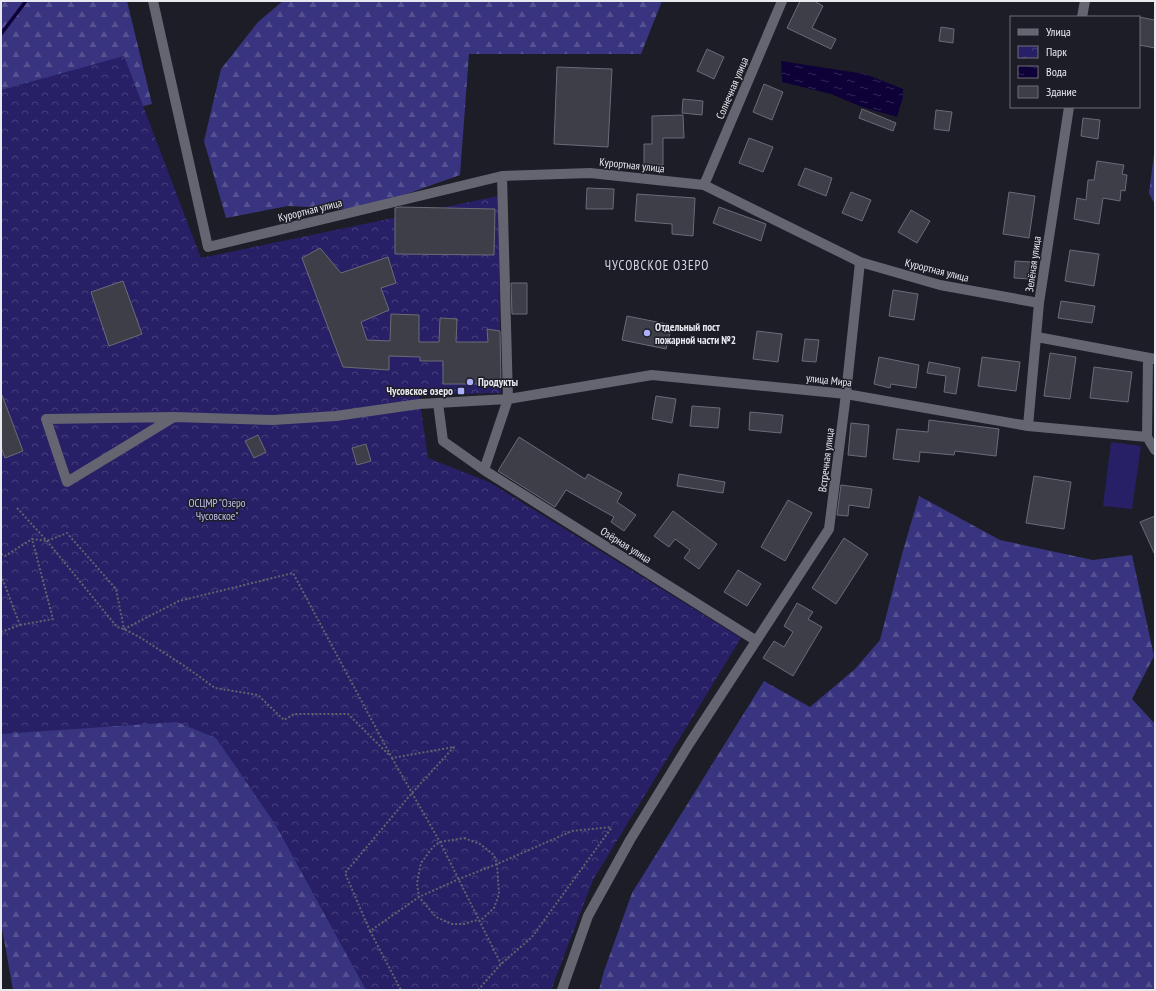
<svg xmlns="http://www.w3.org/2000/svg" width="1156" height="991" font-family="'PT Sans Narrow',sans-serif">
<defs>
<pattern id="forest-firs" width="22" height="20" patternUnits="userSpaceOnUse"><rect width="22" height="20" fill="#393480"/><path d="M5 1l3.5 6h-7zM16 11l3.5 6h-7z" fill="#565292"/></pattern>
<pattern id="park-crowns" width="20" height="18" patternUnits="userSpaceOnUse"><rect width="20" height="18" fill="#272066"/><path d="M2 6a3 3 0 1 1 6 0M12 15a3 3 0 1 1 6 0" fill="none" stroke="#46417c"/></pattern>
<pattern id="water-ripples" width="26" height="14" patternUnits="userSpaceOnUse"><rect width="26" height="14" fill="#0d0138"/><path d="M2 4q2-2 4 0t4 0M15 11q2-2 4 0t4 0" fill="none" stroke="#302655"/></pattern>
</defs>
<rect width="100%" height="100%" fill="#1c1d26"/>
<!-- forest -->
<path fill="url(#forest-firs)" d="M 1,1 L 127,1 L 152,104 L 1,141 Z
M 283,1 L 662,1 L 641,54 L 469,54 L 460,175 L 401,196 L 369,210 L 288,206 L 226,218 L 204,141 L 221,69 L 258,22 Z
M 1155,151 L 1155,205 L 1149,193 L 1154,154 Z
M 919,496 L 1000,540 L 1093,560 L 1132,555 L 1154,656 L 1132,699 L 1155,724 L 1155,990 L 599,990 L 604,971 L 632,893 L 764,681 L 810,707 L 855,669 L 880,640 L 902,554 Z
M 132,673 L 247,738 L 382,990 L 13,990 L 1,923 L 1,711 Z"/>
<!-- park -->
<path fill="url(#park-crowns)" d="M 124,56 L 201,258 L 498,196 L 501,393 L 419,395 L 428,458 L 489,482 L 741,638 L 593,880 L 551,990 L 366,990 L 275,824 L 216,738 L 177,722 L 1,734 L 1,90 Z"/>
<!-- pitch -->
<path fill="#272066" d="M 1111,442 L 1141,446 L 1132,509 L 1103,506 Z"/>
<!-- water -->
<path fill="url(#water-ripples)" d="M 781,61 L 865,74 L 903,89 L 903,97 L 897,117 L 862,107 L 831,94 L 782,82 Z"/>
<g fill="none" stroke-linecap="round" stroke-linejoin="round">
<!-- stream -->
<path stroke="#0d0138" stroke-width="3.5" d="M 1,34 L 26,1"/>
</g>
<!-- building -->
<path fill="#3d3e48" stroke="#6a6b76" d="M 800,1 L 814,1 L 823,6 L 812,28 L 836,39 L 831,49 L 787,28 Z
M 1139,17 L 1155,20 L 1155,48 L 1139,45 Z
M 941,27 L 954,29 L 953,43 L 939,41 Z
M 707,49 L 724,57 L 714,79 L 697,71 Z
M 557,67 L 612,69 L 608,147 L 554,144 Z
M 764,84 L 783,92 L 772,120 L 753,112 Z
M 683,99 L 703,101 L 702,115 L 682,113 Z
M 862,109 L 896,123 L 893,131 L 859,118 Z
M 936,110 L 952,112 L 949,131 L 934,129 Z
M 683,115 L 684,138 L 663,138 L 663,165 L 644,166 L 644,144 L 652,144 L 652,116 Z
M 1083,118 L 1100,120 L 1098,139 L 1081,136 Z
M 749,138 L 773,147 L 763,172 L 739,163 Z
M 1097,161 L 1124,165 L 1122,174 L 1127,175 L 1125,191 L 1121,190 L 1120,201 L 1103,198 L 1099,224 L 1074,219 L 1077,198 L 1086,200 L 1088,180 L 1094,180 Z
M 805,168 L 832,178 L 826,196 L 798,185 Z
M 587,188 L 614,189 L 613,209 L 586,209 Z
M 851,192 L 871,200 L 862,221 L 842,213 Z
M 1009,192 L 1035,196 L 1029,238 L 1003,234 Z
M 637,194 L 695,198 L 693,236 L 672,234 L 672,224 L 635,221 Z
M 400,207 L 495,209 L 494,255 L 395,254 L 395,208 Z
M 719,207 L 766,224 L 761,241 L 713,223 Z
M 911,210 L 930,221 L 917,243 L 898,232 Z
M 320,248 L 341,273 L 388,257 L 396,283 L 381,288 L 389,310 L 361,322 L 367,340 L 390,341 L 391,314 L 419,315 L 419,342 L 439,342 L 440,318 L 457,319 L 456,342 L 488,342 L 487,329 L 500,331 L 501,384 L 443,384 L 443,361 L 420,361 L 420,357 L 389,356 L 389,370 L 343,367 L 302,258 Z
M 1070,250 L 1099,254 L 1094,286 L 1065,281 Z
M 1015,261 L 1032,262 L 1031,279 L 1014,278 Z
M 123,281 L 142,334 L 109,346 L 91,292 Z
M 511,283 L 527,283 L 527,314 L 512,314 Z
M 893,290 L 918,294 L 914,320 L 889,316 Z
M 1061,301 L 1095,306 L 1092,323 L 1058,318 Z
M 627,316 L 672,325 L 666,349 L 622,340 Z
M 757,331 L 782,334 L 778,362 L 753,359 Z
M 805,339 L 819,340 L 816,362 L 802,361 Z
M 1050,353 L 1076,357 L 1070,399 L 1044,396 Z
M 879,357 L 919,365 L 916,388 L 891,384 L 890,388 L 874,384 Z
M 982,357 L 1020,362 L 1016,391 L 978,386 Z
M 929,362 L 960,368 L 956,394 L 944,392 L 946,376 L 927,373 Z
M 1094,367 L 1132,372 L 1128,402 L 1090,398 Z
M 1,395 L 2,395 L 23,451 L 5,458 L 1,447 Z
M 656,396 L 676,399 L 672,423 L 652,419 Z
M 692,406 L 720,408 L 718,428 L 690,426 Z
M 750,412 L 783,415 L 781,433 L 749,430 Z
M 929,420 L 999,429 L 996,456 L 955,451 L 954,455 L 920,452 L 919,462 L 893,459 L 897,429 L 928,432 Z
M 851,423 L 869,425 L 866,457 L 848,455 Z
M 258,435 L 266,452 L 254,458 L 245,441 Z
M 519,437 L 585,479 L 588,474 L 622,493 L 617,502 L 636,515 L 624,531 L 611,522 L 614,517 L 566,490 L 555,507 L 498,471 Z
M 366,444 L 371,461 L 357,465 L 352,448 Z
M 679,474 L 725,482 L 723,493 L 677,486 Z
M 1034,476 L 1071,482 L 1064,529 L 1026,523 Z
M 841,485 L 872,489 L 869,508 L 849,505 L 848,516 L 837,515 Z
M 788,500 L 812,513 L 785,561 L 761,547 Z
M 673,511 L 717,544 L 699,569 L 684,558 L 690,550 L 675,539 L 669,547 L 654,536 Z
M 1155,516 L 1155,555 L 1140,522 Z
M 844,538 L 868,554 L 836,604 L 812,588 Z
M 738,570 L 761,584 L 747,606 L 724,592 Z
M 797,603 L 813,612 L 808,619 L 822,627 L 793,676 L 763,658 L 774,641 L 784,647 L 793,632 L 784,626 Z"/>
<g fill="none" stroke-linecap="round" stroke-linejoin="round">
<!-- path -->
<path stroke="#62636b" stroke-width="2" stroke-dasharray="2 2" stroke-linecap="butt" d="M 17,508 L 47,541 L 117,627 L 124,629 L 141,638 L 186,667 L 215,688 L 258,695 L 284,720 L 294,714 L 348,714 L 389,755
M 1,554 L 5,556 L 32,539
M 1,575 L 20,625 L 1,632
M 20,625 L 53,619 L 32,539 L 47,541 L 67,533 L 116,589 L 124,629 L 179,601 L 293,573 L 392,758 L 454,747 L 412,793 L 345,873 L 370,931 L 419,897 L 459,879 L 497,864 L 572,831 L 612,827
M 392,758 L 440,842 L 501,964
M 464,838 L 480,844 L 494,855 L 497,864 L 499,894 L 494,908 L 480,921 L 477,920 L 464,924 L 452,924 L 436,917 L 419,897 L 417,883 L 421,863 L 433,847 L 440,842 Z
M 370,931 L 401,990
M 478,990 L 501,964 L 532,937 L 612,827"/>
<!-- minor -->
<path stroke="#646571" stroke-width="10" d="M 153,1 L 208,247 L 502,176 L 590,173 L 704,185 L 860,262 L 940,285 L 1039,303
M 1082,17 L 1085,1
M 704,185 L 782,1
M 1037,337 L 1155,359
M 1148,358 L 1147,437 L 1155,450
M 438,403 L 443,441 L 484,470 L 755,640
M 174,417 L 67,482 L 46,419 L 174,417 L 273,420 L 336,416 L 419,404 L 508,399 L 652,375 L 846,394 L 1028,426 L 1147,437
M 1028,426 L 1039,303 L 1069,107
M 484,470 L 508,399 L 502,176
M 562,990 L 588,916 L 630,840 L 689,744 L 829,529 L 846,394 L 860,262"/>
</g>
<!-- markers -->
<g fill="#acaffb" stroke="#1c1d26" stroke-width="1.5">
<circle cx="647" cy="333" r="4"/>
<circle cx="470" cy="382" r="4"/>
<rect x="457" y="387" width="8" height="8" rx="2"/>
</g>
<g text-anchor="middle" stroke-width="3" stroke-linejoin="round" paint-order="stroke">
<!-- street labels -->
<g font-size="11" fill="#e9eaf0" stroke="#1c1d26">
<text transform="translate(732 88) rotate(-67)" y="4">Солнечная улица</text>
<text transform="translate(632 165) rotate(6)" y="4">Курортная улица</text>
<text transform="translate(310 210) rotate(-14)" y="4">Курортная улица</text>
<text transform="translate(1033 264) rotate(-82)" y="4">Зелёная улица</text>
<text transform="translate(937 270) rotate(14)" y="4">Курортная улица</text>
<text transform="translate(829 380) rotate(6)" y="4">улица Мира</text>
<text transform="translate(826 460) rotate(-83)" y="4">Встречная улица</text>
<text transform="translate(626 545) rotate(32)" y="4">Озёрная улица</text>
</g>
<!-- poi labels -->
<g font-size="11" font-weight="bold" fill="#e9eaf0" stroke="#1c1d26" text-anchor="start">
<text x="655" y="331">Отдельный пост<tspan x="655" dy="13">пожарной части №2</tspan></text>
<text x="478" y="386">Продукты</text>
<text x="453" y="395" text-anchor="end">Чусовское озеро</text>
</g>
<!-- park labels -->
<g font-size="11" fill="#bfc2ee" stroke="#1c1d26">
<text x="217" y="507">ОСЦМР "Озеро<tspan x="217" dy="13">Чусовское"</tspan></text>
</g>
<!-- quarter labels -->
<g font-size="13" letter-spacing="1" fill="#d8d9e6" stroke="#1c1d26">
<text x="657" y="270">ЧУСОВСКОЕ ОЗЕРО</text>
</g>
</g>
<!-- border -->
<rect width="1156" height="991" fill="none" stroke="#e9eaf0" stroke-width="4"/>
<!-- legend -->
<rect x="1010" y="16" width="130" height="92" fill="#1c1d26" stroke="#6e6f77"/>
<rect x="1018" y="29" width="20" height="6" fill="#646571" stroke="#6e6f77"/>
<text x="1046" y="36" font-size="12" fill="#e9eaf0">Улица</text>
<rect x="1018" y="46" width="20" height="12" fill="url(#park-crowns)" stroke="#6e6f77"/>
<text x="1046" y="56" font-size="12" fill="#e9eaf0">Парк</text>
<rect x="1018" y="66" width="20" height="12" fill="url(#water-ripples)" stroke="#6e6f77"/>
<text x="1046" y="76" font-size="12" fill="#e9eaf0">Вода</text>
<rect x="1018" y="86" width="20" height="12" fill="#3d3e48" stroke="#6e6f77"/>
<text x="1046" y="96" font-size="12" fill="#e9eaf0">Здание</text>
</svg>
